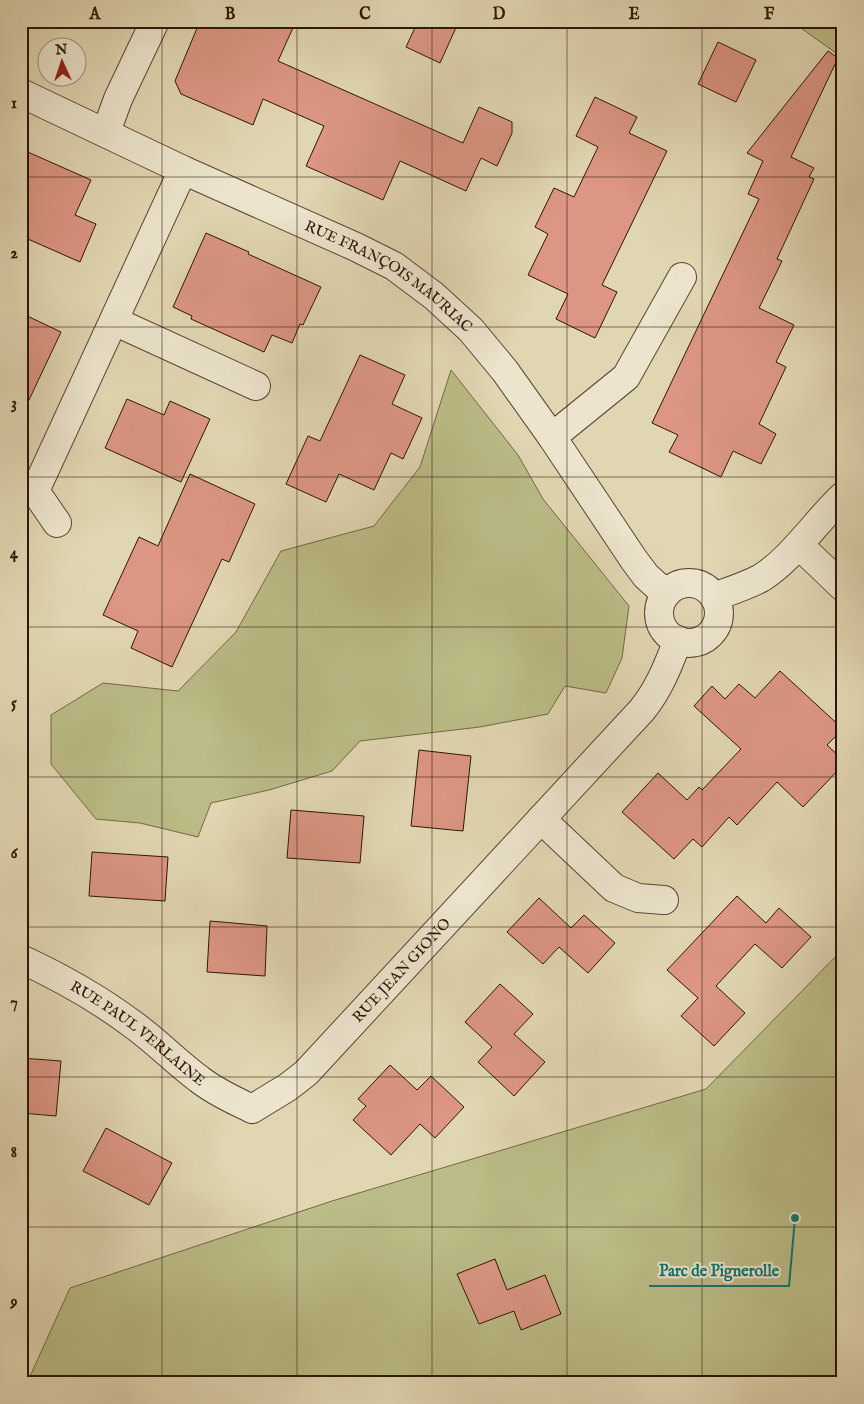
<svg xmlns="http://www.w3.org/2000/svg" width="864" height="1404" font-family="'IM FELL English',serif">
<rect width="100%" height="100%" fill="#e1d6b2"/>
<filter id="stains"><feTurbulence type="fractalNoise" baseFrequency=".004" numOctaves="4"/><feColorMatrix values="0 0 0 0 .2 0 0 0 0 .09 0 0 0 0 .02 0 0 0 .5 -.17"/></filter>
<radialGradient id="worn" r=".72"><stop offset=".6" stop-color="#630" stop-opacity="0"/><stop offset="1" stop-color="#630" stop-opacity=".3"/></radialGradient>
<!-- green -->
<path fill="#bbbc87" stroke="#746847" d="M 791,21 L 843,21 L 843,58 Z
M 451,370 L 518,455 L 543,499 L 629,606 L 622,658 L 606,693 L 565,686 L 548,714 L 480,727 L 360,741 L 332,771 L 269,790 L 211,803 L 198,837 L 140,823 L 96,819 L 51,764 L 51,715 L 103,683 L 178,691 L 236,632 L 281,551 L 374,526 L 420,467 Z
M 843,949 L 843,1383 L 27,1383 L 70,1288 L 332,1201 L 706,1089 Z"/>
<!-- building -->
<path fill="#dc9683" stroke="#2d1507" d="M 200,21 L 296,21 L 278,61 L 463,143 L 479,107 L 512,122 L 512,133 L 497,166 L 481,158 L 466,191 L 400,161 L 383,200 L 306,166 L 324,126 L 263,99 L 253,125 L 181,94 L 175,81 Z
M 418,21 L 459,21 L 440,63 L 406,47 Z
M 718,42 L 756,60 L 736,102 L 698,84 Z
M 828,51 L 838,58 L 791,157 L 814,168 L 809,177 L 814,179 L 777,259 L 782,261 L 759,308 L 794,325 L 776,362 L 786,367 L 759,424 L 776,434 L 761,464 L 733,451 L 721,477 L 669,452 L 678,435 L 652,423 L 759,199 L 748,194 L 763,161 L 747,153 Z
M 595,97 L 637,117 L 629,133 L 667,151 L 602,285 L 617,292 L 595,338 L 556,319 L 568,294 L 528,275 L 548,234 L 535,227 L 554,188 L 574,197 L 598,147 L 576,136 Z
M 21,149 L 91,180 L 75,215 L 96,224 L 80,262 L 21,236 Z
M 206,233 L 249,252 L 248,254 L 321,287 L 303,325 L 300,324 L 292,343 L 272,335 L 264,352 L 191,319 L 192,316 L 173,307 Z
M 21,313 L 61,332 L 21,417 Z
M 360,355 L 405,375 L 392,404 L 422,418 L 403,459 L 391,453 L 374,490 L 339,474 L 326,502 L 286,484 L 308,436 L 320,441 Z
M 127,399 L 164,415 L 170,401 L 210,419 L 181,482 L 105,448 Z
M 190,474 L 255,504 L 229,562 L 222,559 L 172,667 L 131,648 L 138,631 L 103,615 L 139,537 L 158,546 Z
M 780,671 L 843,729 L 827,745 L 843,760 L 843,765 L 803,807 L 777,782 L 737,825 L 729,817 L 702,847 L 693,839 L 674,859 L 622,812 L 658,773 L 687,800 L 699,787 L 702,790 L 741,749 L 694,706 L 712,686 L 725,699 L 739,684 L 755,698 Z
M 419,750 L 471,756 L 463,831 L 411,826 Z
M 291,810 L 364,816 L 360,863 L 287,858 Z
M 92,852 L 168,857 L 165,901 L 89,896 Z
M 737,896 L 766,923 L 779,908 L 811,937 L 782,968 L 755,944 L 716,986 L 745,1013 L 714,1046 L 681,1016 L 698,998 L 667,970 Z
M 539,898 L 571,928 L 584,915 L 615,943 L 588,973 L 559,947 L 543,964 L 507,932 Z
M 210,921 L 267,926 L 265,976 L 207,972 Z
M 500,984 L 533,1014 L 514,1034 L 545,1062 L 514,1096 L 478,1062 L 492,1047 L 465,1022 Z
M 21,1058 L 61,1061 L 56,1116 L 21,1113 Z
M 390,1065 L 417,1090 L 431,1076 L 464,1107 L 435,1138 L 420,1124 L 391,1155 L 353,1120 L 366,1106 L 358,1099 Z
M 106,1128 L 172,1163 L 149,1205 L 83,1171 Z
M 495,1259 L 507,1290 L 545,1275 L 561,1314 L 521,1330 L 514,1311 L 479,1324 L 457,1274 Z"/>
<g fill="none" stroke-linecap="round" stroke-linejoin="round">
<!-- minor casing -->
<g stroke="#5a4532" stroke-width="30">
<g id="minor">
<path id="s1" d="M 21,93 L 183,170 L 356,247 L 394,266 L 434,296 L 471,330 L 505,371 L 552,437 L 634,560 L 646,576 L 666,594"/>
<path d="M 106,132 L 118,99 L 155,21"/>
<path d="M 114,321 L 256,386"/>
<path d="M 552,437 L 626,377 L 682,277"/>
<path d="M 57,523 L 35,491 L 183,170"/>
<path d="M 799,545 L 843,587"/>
<circle cx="689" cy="613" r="30"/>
<path d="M 714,597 C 730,591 746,586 761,578 C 792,559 816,521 843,496"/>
<path d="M 541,819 L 614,888 L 638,898 L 664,900"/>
<path id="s2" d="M 21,959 C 60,977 96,997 131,1023 C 155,1040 175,1061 199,1079 C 215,1092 234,1100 252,1109 L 288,1087 L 306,1073 L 642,710 C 659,689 668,666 678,640"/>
</g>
</g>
<!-- minor -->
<use href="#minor" stroke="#ece4cd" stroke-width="28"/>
</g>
<!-- grid -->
<path fill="none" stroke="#2d1507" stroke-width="1" stroke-opacity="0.55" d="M 162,21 L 162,1383M 297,21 L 297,1383M 432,21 L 432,1383M 567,21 L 567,1383M 702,21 L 702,1383M 21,177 L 843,177M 21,327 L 843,327M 21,477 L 843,477M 21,627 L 843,627M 21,777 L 843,777M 21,927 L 843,927M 21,1077 L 843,1077M 21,1227 L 843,1227"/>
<g text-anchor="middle" stroke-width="4" stroke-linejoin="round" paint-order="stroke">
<!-- street labels -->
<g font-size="15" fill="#2d1507" stroke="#ece4cd">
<text dy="5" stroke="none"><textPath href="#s1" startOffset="412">RUE FRANÇOIS MAURIAC</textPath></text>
<text dy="5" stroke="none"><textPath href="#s2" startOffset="482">RUE JEAN GIONO</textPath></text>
<text dy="5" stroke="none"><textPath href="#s2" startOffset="139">RUE PAUL VERLAINE</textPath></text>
</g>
</g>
<!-- callouts -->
<path fill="none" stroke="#0f766e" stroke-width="2" d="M795 1218L789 1286H649"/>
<circle fill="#0f766e" stroke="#ece4cd" stroke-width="2" cx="795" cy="1218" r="5"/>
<g font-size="16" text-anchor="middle" font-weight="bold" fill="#0f766e" stroke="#ece4cd" stroke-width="4" stroke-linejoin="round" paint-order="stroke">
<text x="719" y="1276">Parc de Pignerolle</text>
</g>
<!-- margin -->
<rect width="864" height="1404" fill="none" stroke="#e1d6b2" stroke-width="55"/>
<!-- north arrow -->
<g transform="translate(62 62) rotate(357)"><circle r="24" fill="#ece4cd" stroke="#a0917e"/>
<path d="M0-4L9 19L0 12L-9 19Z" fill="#8f2418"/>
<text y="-8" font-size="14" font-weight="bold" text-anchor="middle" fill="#2d1507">N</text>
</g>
<rect x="28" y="28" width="808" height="1348" fill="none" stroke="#2d1507" stroke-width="2"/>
<g font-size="16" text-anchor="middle" font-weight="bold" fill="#2d1507">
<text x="95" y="19">A</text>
<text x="230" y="19">B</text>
<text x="365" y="19">C</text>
<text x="499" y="19">D</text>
<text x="634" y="19">E</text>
<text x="769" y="19">F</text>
<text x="14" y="108">1</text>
<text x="14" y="258">2</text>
<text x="14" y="408">3</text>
<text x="14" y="558">4</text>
<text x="14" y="708">5</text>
<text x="14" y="858">6</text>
<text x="14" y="1007">7</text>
<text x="14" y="1157">8</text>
<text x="14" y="1307">9</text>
</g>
<rect width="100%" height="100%" filter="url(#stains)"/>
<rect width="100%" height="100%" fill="url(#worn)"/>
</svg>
